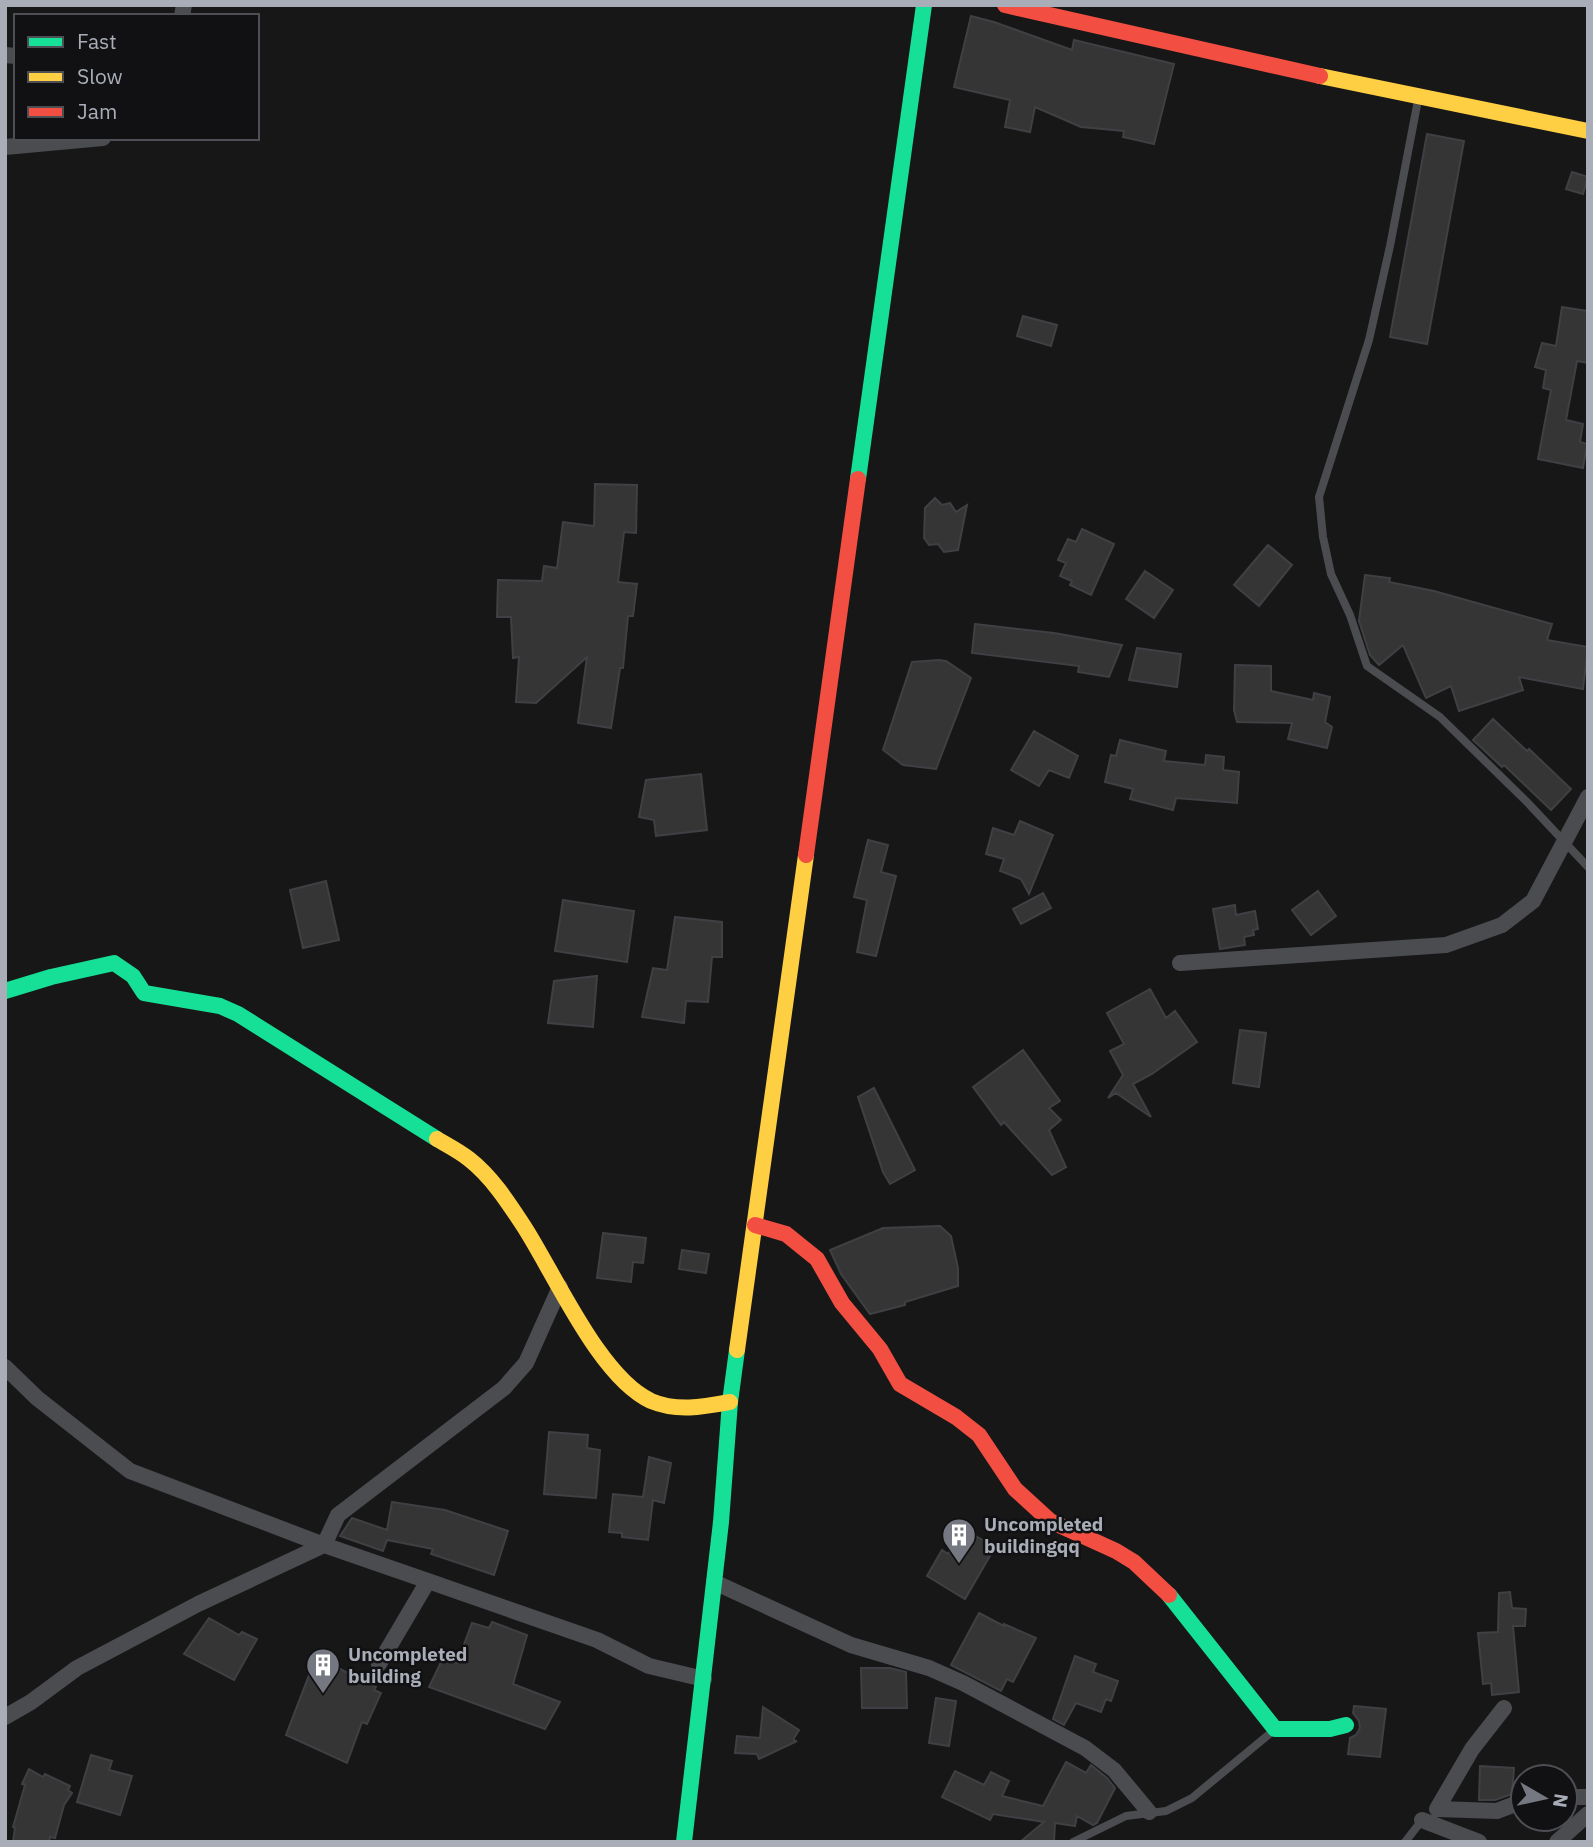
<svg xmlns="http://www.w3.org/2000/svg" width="1593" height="1847" font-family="'IBM Plex Sans',sans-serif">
<rect width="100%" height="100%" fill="#171717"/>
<!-- building -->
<path fill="#353536" stroke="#3f4043" stroke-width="2" d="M 971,16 L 994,22 L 1072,50 L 1074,40 L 1174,64 L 1154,144 L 1123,137 L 1124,131 L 1081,127 L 1035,107 L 1030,132 L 1005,127 L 1010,100 L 954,87 Z
M 1427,134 L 1464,141 L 1427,344 L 1390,337 Z
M 1572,172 L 1588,177 L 1583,194 L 1566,189 Z
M 1562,307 L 1588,311 L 1588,363 L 1577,361 L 1566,420 L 1583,424 L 1580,442 L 1587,444 L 1583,468 L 1538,459 L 1551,390 L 1543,388 L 1546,370 L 1535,367 L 1542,343 L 1556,346 Z
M 1023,316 L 1057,325 L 1051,346 L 1017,336 Z
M 595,484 L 637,485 L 636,533 L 624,532 L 618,582 L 637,584 L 633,616 L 628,616 L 623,668 L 620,668 L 611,728 L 578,723 L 587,657 L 536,703 L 516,702 L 519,657 L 513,658 L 511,617 L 497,617 L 498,580 L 542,581 L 544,566 L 557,568 L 563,522 L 594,526 Z
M 935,498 L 942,505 L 950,503 L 956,512 L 967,505 L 958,550 L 944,552 L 938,544 L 929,545 L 924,538 L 925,508 Z
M 1082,529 L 1114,544 L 1091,595 L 1070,585 L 1072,581 L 1060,576 L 1066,563 L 1058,560 L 1068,539 L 1076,542 Z
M 1268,545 L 1292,565 L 1259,606 L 1234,585 Z
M 1145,571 L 1173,590 L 1154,618 L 1126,599 Z
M 1365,575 L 1390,578 L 1389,582 L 1434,591 L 1552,624 L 1547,640 L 1588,647 L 1583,689 L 1519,677 L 1523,690 L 1459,711 L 1451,686 L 1426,698 L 1403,645 L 1379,665 L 1370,655 L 1359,621 Z
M 975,624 L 1054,633 L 1122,645 L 1109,677 L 1078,672 L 1079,666 L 972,653 Z
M 1137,648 L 1181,654 L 1177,687 L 1129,680 Z
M 939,660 L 946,661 L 971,678 L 936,769 L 903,765 L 883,750 L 912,662 Z
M 1235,665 L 1271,666 L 1271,691 L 1313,700 L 1314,693 L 1330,697 L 1325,722 L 1332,727 L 1327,748 L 1288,739 L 1292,723 L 1237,722 L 1234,710 Z
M 1493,719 L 1527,751 L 1529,749 L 1571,789 L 1551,810 L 1504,765 L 1502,767 L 1473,740 Z
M 1034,731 L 1078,756 L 1069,778 L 1049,770 L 1039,786 L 1011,770 Z
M 1120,740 L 1166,751 L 1164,761 L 1205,765 L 1206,755 L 1224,757 L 1223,770 L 1239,772 L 1237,803 L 1176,798 L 1173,810 L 1130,799 L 1133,789 L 1105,782 L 1111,755 L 1116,756 Z
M 701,774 L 707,830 L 656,836 L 654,820 L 639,817 L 646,780 Z
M 1020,821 L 1053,835 L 1029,894 L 1021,879 L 1000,871 L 1004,859 L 986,854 L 993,828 L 1014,835 Z
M 868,840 L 888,845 L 881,872 L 896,876 L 876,956 L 857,952 L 867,900 L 854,897 Z
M 326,881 L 339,940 L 303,948 L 290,890 Z
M 1318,891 L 1336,916 L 1311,935 L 1292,910 Z
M 1043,893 L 1051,908 L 1021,924 L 1013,909 Z
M 563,900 L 634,911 L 627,962 L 555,951 Z
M 1235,905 L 1236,915 L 1255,911 L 1258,929 L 1253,930 L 1254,935 L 1244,937 L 1245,945 L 1220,949 L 1213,909 Z
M 675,917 L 722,922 L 722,957 L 712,957 L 708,1002 L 686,1001 L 684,1023 L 642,1017 L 653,968 L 667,970 Z
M 597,976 L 593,1027 L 548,1023 L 554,981 Z
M 1150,989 L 1166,1018 L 1175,1011 L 1197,1042 L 1152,1074 L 1133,1084 L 1151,1117 L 1116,1093 L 1108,1098 L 1123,1075 L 1110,1051 L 1124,1044 L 1107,1013 Z
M 1240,1030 L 1266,1033 L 1259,1087 L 1233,1083 Z
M 1023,1050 L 1060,1101 L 1049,1108 L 1061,1120 L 1049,1130 L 1066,1167 L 1052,1175 L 1004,1122 L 1001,1125 L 973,1087 Z
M 874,1088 L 915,1170 L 890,1184 L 883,1172 L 858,1097 Z
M 940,1226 L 951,1236 L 958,1268 L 958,1286 L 905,1302 L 905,1305 L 870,1314 L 841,1274 L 830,1250 L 883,1228 Z
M 603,1233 L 646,1238 L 643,1263 L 633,1262 L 631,1282 L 597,1278 Z
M 682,1250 L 709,1254 L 706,1273 L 679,1269 Z
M 549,1432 L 588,1435 L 587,1448 L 600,1450 L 596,1498 L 544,1494 Z
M 649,1457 L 671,1463 L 664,1503 L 653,1500 L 648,1540 L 622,1537 L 622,1533 L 609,1532 L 613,1494 L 643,1497 Z
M 392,1502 L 445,1510 L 508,1531 L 494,1575 L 431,1554 L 433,1549 L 387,1540 L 383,1551 L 340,1536 L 352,1518 L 387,1530 Z
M 967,1531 L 995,1547 L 965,1599 L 927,1576 L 942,1550 L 948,1554 L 952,1547 L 956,1549 Z
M 1510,1592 L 1512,1608 L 1526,1609 L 1525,1626 L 1513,1626 L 1519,1692 L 1492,1695 L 1491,1683 L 1483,1684 L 1478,1633 L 1498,1632 L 1499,1593 Z
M 979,1613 L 1004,1626 L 1004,1624 L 1036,1638 L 1013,1682 L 1007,1679 L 1001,1691 L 951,1665 Z
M 209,1618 L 239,1635 L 242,1632 L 257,1639 L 234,1680 L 184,1654 Z
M 492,1622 L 527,1635 L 513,1684 L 560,1702 L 545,1729 L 429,1687 L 443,1658 L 457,1663 L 472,1623 L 489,1628 Z
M 1075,1656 L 1096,1664 L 1093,1672 L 1118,1681 L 1111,1701 L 1106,1699 L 1101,1712 L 1076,1703 L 1064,1725 L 1053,1719 Z
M 316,1657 L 376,1687 L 374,1690 L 381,1693 L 367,1724 L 362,1722 L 347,1763 L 286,1735 Z
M 861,1668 L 890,1668 L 906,1672 L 907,1708 L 862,1708 Z
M 936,1698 L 956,1701 L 949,1746 L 929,1743 Z
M 1354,1706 L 1386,1709 L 1380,1757 L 1348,1754 L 1350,1738 L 1356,1735 L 1360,1728 L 1359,1721 L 1353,1713 Z
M 763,1707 L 799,1730 L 794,1738 L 794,1741 L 797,1741 L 759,1759 L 757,1754 L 735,1753 L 737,1736 L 760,1738 Z
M 91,1755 L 112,1761 L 109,1770 L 132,1776 L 120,1815 L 77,1802 Z
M 1066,1762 L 1086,1773 L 1091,1765 L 1107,1778 L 1115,1788 L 1097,1823 L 1093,1825 L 1077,1816 L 1075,1826 L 1055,1823 L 1054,1842 L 1020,1842 L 1044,1822 L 993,1814 L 990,1820 L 942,1797 L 955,1771 L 984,1785 L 991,1772 L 1009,1781 L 1002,1796 L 1043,1806 Z
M 1480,1766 L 1514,1768 L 1512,1794 L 1495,1800 L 1479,1800 Z
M 29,1769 L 43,1777 L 45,1774 L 70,1786 L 68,1790 L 72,1793 L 64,1805 L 55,1838 L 50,1837 L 49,1842 L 13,1842 L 15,1828 L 13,1827 L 25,1785 L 22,1784 Z"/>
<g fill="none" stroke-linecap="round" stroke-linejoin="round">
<!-- lane -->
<path stroke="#4b4c50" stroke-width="8" d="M 1418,100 L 1390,246 L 1369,340 L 1319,497 L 1323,537 L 1331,574 L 1350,615 L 1367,666 L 1440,717 L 1527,802 L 1588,867
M 1073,1842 L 1126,1816 L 1166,1811 L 1192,1798 L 1273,1731
M 1405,1842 L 1423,1819"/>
<!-- street -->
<path stroke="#4b4c50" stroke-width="16" d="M 182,16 L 184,5
M 5,55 L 16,56
M 5,147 L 103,138
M 1180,963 L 1446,945 L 1502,925 L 1533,901 L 1588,797
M 5,1367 L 37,1398 L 130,1471 L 324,1545
M 428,1581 L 324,1545 L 338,1515 L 504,1388 L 526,1363 L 560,1287
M 714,1582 L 851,1645 L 929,1668 L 963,1683 L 1085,1748 L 1114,1770 L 1149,1812
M 379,1664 L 428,1581 L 597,1640 L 649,1666 L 704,1679
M 1504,1708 L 1472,1749 L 1437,1809 L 1497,1811 L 1523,1801
M 5,1717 L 31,1702 L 77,1668 L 198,1604 L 324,1545
M 1565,1797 L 1588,1797
M 1422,1820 L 1479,1842
M 1557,1842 L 1588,1814"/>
<!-- fast -->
<path stroke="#16e098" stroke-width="16" d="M 858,479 L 924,5
M 5,991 L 51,977 L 114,963 L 133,976 L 144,993 L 220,1006 L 238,1014 L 437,1139
M 1169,1595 L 1275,1729 L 1330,1729 L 1346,1725
M 684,1842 L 721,1522 L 730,1402 L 737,1350"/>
<!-- slow -->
<path stroke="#ffcf43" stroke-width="16" d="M 1320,76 L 1588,131
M 437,1139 C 447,1145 459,1151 469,1159 C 491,1176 508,1202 523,1225 C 555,1274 599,1377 651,1401 C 677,1412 703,1407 730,1402
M 737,1350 L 806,855"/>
<!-- jam -->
<path stroke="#f24e42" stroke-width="16" d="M 1005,5 L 1320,76
M 806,855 L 858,479
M 755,1225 L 786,1234 L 817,1259 L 842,1303 L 880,1349 L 900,1384 L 956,1417 L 979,1435 L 1015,1489 L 1050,1521 L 1116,1551 L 1134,1562 L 1169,1595"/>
</g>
<!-- icons -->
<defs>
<g id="building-pin" transform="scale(1.75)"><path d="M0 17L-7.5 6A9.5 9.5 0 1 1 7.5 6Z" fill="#757880" stroke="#111113"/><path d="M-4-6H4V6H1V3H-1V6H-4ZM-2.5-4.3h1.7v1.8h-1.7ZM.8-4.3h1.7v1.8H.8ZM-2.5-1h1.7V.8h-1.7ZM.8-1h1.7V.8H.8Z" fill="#fff"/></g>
</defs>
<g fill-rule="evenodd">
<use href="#building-pin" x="959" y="1535"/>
<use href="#building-pin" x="323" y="1665"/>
</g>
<g text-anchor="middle" stroke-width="5" stroke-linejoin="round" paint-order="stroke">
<!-- poi labels -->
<g font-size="19" font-weight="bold" fill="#a8adb8" stroke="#111113" text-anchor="start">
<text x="984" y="1531">Uncompleted<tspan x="984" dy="22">buildingqq</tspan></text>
<text x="348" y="1661">Uncompleted<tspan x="348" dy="22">building</tspan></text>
</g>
</g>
<!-- border -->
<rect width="1593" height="1847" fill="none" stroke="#a8adb8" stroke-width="14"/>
<!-- legend -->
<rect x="14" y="14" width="245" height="126" fill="#111113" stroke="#4d4f55" stroke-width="2"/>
<rect x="28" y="37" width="35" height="10" fill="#16e098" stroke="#4d4f55" stroke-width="2"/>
<text x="77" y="49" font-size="21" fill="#a8adb8">Fast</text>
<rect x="28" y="72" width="35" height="10" fill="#ffcf43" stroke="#4d4f55" stroke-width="2"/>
<text x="77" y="84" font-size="21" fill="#a8adb8">Slow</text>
<rect x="28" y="107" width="35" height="10" fill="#f24e42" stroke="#4d4f55" stroke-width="2"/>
<text x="77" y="119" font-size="21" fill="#a8adb8">Jam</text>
<!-- north arrow -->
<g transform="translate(1544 1798) rotate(99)"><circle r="33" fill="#111113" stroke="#4d4f55" stroke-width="2"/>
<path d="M0-5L12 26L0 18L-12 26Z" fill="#757880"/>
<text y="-10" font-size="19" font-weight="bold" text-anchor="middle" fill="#a8adb8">N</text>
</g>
</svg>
